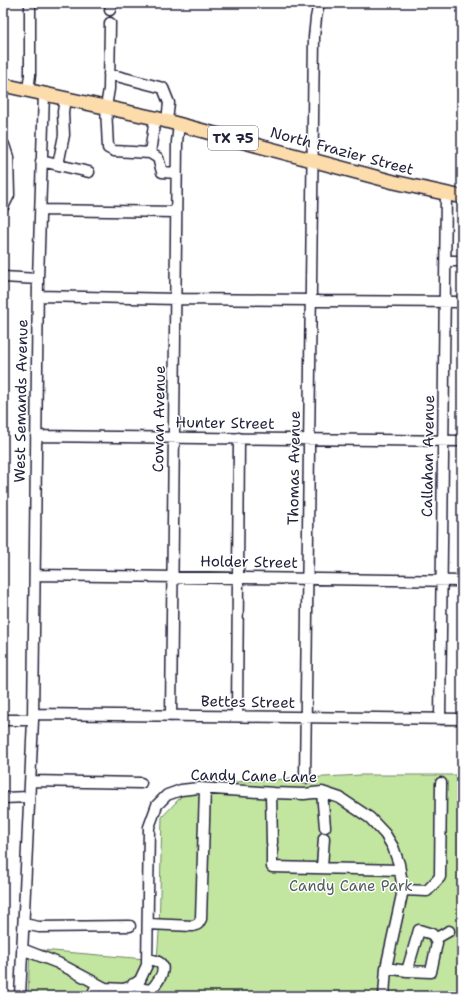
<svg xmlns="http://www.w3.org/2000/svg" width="465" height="999" font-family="'Shantell Sans',sans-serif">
<rect width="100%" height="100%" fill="#fff"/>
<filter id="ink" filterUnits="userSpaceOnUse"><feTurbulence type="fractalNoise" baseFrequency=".025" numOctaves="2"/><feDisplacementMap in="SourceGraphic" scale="8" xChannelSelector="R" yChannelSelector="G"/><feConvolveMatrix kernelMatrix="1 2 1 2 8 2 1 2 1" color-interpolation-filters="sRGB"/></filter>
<g filter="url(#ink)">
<!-- green -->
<path fill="#c2e59f" stroke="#72846d" d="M 361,775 L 462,775 L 462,996 L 28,996 L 30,949 L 157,960 L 159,932 L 162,817 L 180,798 L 180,785 Z"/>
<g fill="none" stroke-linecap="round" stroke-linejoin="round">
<!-- minor casing -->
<g stroke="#22223b" stroke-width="13">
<path id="minor" d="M 110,10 L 112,3
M 110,23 L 109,89 L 106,107 L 108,148 L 114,151 L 150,153 L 155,118
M 109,74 L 163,88 L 169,103 L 167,121
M 28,90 L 30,75 L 30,3
M 3,145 L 4,145 L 8,157 L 9,195 L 3,207
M 150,153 L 158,158 L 162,172 L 176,173
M 41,161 L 89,172
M 58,165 L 64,135 L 63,112 L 65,98
M 40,210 L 176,212
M 446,261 L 462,261
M 3,277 L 38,279
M 38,296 L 176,299 L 311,300 L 319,301 L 462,302
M 36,436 L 462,441
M 35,575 L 462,581
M 33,714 L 462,719
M 171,716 L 177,142 L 179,124
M 237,716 L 239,438
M 440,719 L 446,194
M 3,720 L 33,720
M 305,778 L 314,37 L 316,18 L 319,3
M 30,781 L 141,783
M 322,792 L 325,827
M 271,793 L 272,843
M 3,798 L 29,797
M 272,848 L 272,867 L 400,870
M 322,867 L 324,838
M 403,890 L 427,891 L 440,877 L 441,783
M 24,924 L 39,927 L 130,926
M 148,924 L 193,926 L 198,924 L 201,919 L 205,789
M 435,939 L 449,931
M 22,949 L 58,963 L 105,988 L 123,989 L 130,987 L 140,980 L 147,965 L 149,827 L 157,805 L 167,795 L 181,790 L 199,788 L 274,793 L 304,794 L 322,792 L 340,798 L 370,818 L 385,834 L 393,847 L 399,864 L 403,890 L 386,968 L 384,996
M 386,968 L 407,971 L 431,972 L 437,943 L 432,934 L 419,930 L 407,971
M 133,984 L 144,989 L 151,990 C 156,984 168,970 160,963 C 157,960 151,960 147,959
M 20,996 L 33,720 L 38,279 L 44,93
M 92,996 L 97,984"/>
</g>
<!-- major casing -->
<g stroke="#22223b" stroke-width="16">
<path id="major" d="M 3,85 L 155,118 L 394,182 L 462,197"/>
</g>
<!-- minor -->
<use href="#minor" stroke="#fff" stroke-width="10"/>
<!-- major -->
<use href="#major" stroke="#fddcac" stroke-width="13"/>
</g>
</g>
<g text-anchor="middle" stroke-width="3" stroke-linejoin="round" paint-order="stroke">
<!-- shield labels -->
<rect fill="#fff" stroke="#646476" stroke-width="1" x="208" y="126" width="50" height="24" rx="3"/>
<g font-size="14" font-weight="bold" fill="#22223b">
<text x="233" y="143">TX 75</text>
</g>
<!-- street labels -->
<g font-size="15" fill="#22223b" stroke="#fff">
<text transform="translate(342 151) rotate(15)" y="5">North Frazier Street</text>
<text transform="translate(21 401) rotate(-89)" y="5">West Semands Avenue</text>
<text transform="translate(159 419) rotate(-89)" y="5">Cowan Avenue</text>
<text transform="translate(225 423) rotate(1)" y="5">Hunter Street</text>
<text transform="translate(428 456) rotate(-89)" y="5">Callahan Avenue</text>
<text transform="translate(294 468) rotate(-89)" y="5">Thomas Avenue</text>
<text transform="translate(249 562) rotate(1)" y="5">Holder Street</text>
<text transform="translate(248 702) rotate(1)" y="5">Bettes Street</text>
<text transform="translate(254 776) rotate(1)" y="5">Candy Cane Lane</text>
</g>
<!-- park labels -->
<g font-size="15" fill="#525c59" stroke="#fff">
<text x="351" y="891">Candy Cane Park</text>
</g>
</g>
<!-- margin -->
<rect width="465" height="999" fill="none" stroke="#fff" stroke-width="16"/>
<rect x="8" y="8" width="449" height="983" fill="none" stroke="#22223b" stroke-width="1.5" filter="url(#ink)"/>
</svg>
